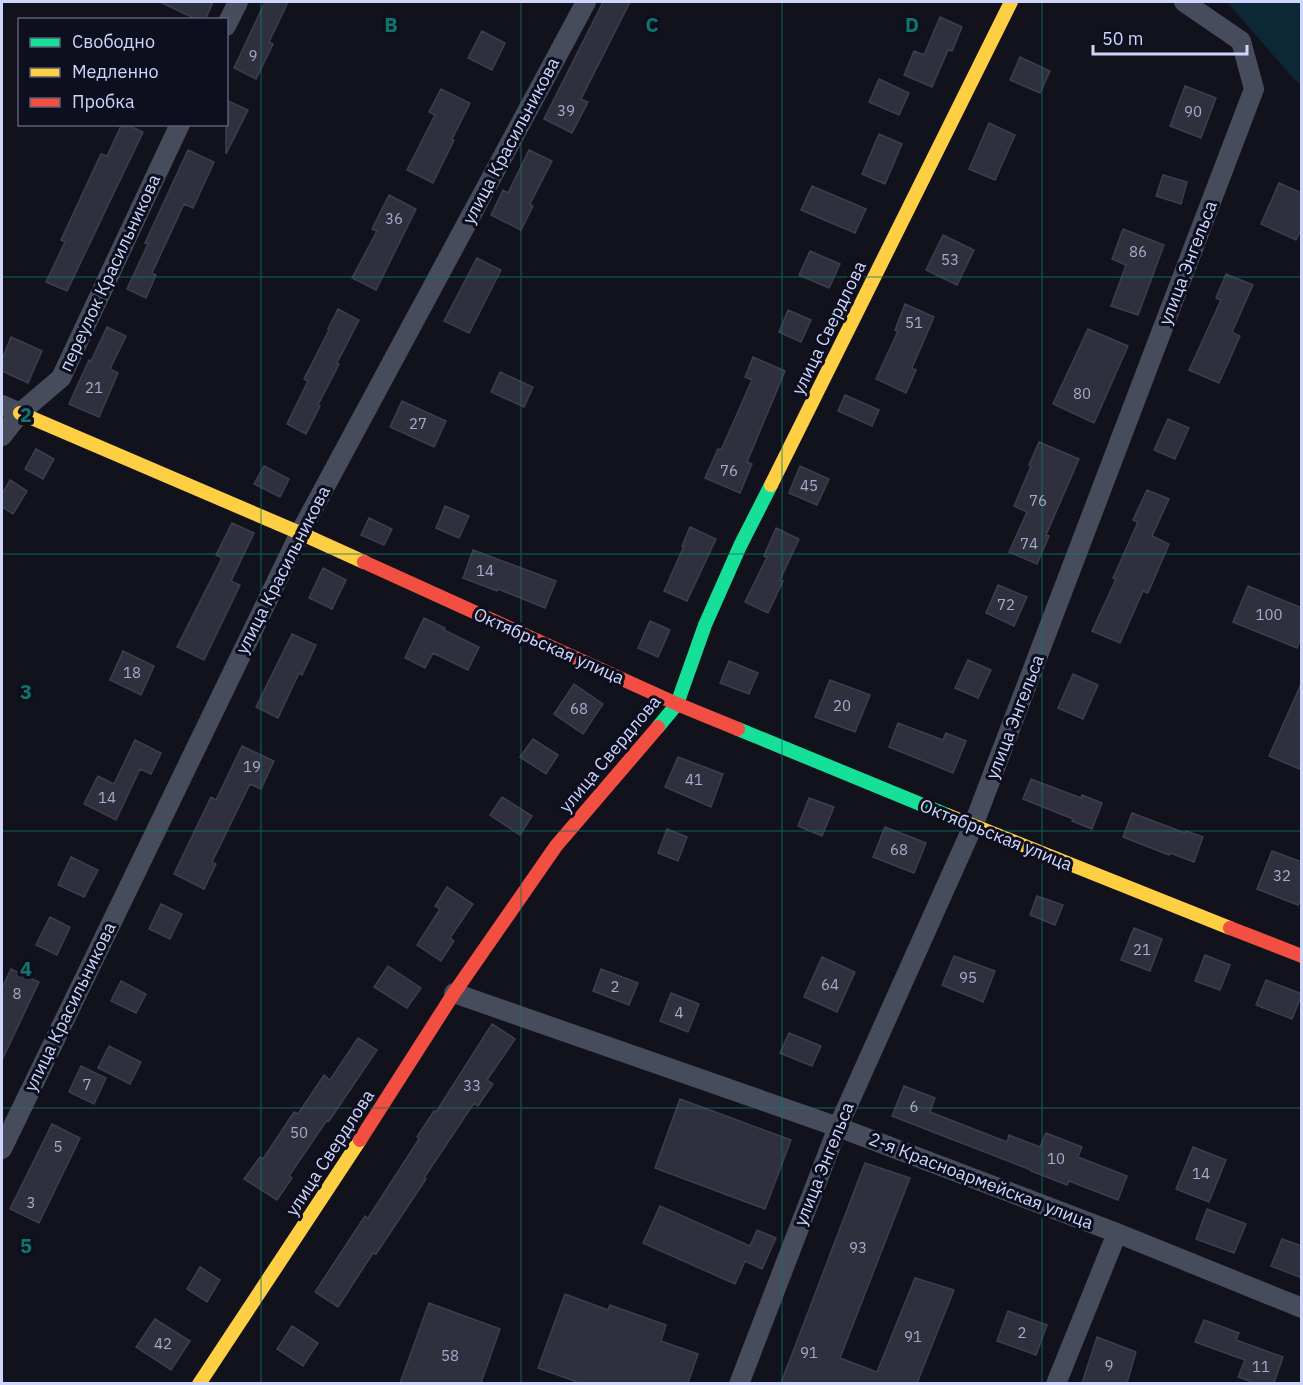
<svg xmlns="http://www.w3.org/2000/svg" width="1303" height="1385" font-family="'IBM Plex Sans',sans-serif">
<rect width="100%" height="100%" fill="#11121b"/>
<!-- water -->
<path fill="#0c2837" d="M 1227,2 L 1301,2 L 1301,85 L 1294,79 Z"/>
<!-- building -->
<path fill="#2f303d" stroke="#3c3e4e" stroke-width="1.5" d="M 160,2 L 213,2 L 205,20 L 198,20 Z
M 265,2 L 288,2 L 269,42 L 273,44 L 256,79 L 234,68 Z
M 603,2 L 630,2 L 581,99 L 588,102 L 572,133 L 544,119 Z
M 940,17 L 962,27 L 952,51 L 948,50 L 932,87 L 904,75 L 914,51 L 924,55 Z
M 482,31 L 505,43 L 492,70 L 468,58 Z
M 1020,57 L 1050,71 L 1040,93 L 1010,80 Z
M 879,79 L 909,93 L 899,115 L 869,102 Z
M 1185,86 L 1216,98 L 1201,138 L 1170,126 Z
M 441,89 L 470,103 L 452,139 L 454,140 L 433,183 L 407,170 L 435,115 L 429,112 Z
M 226,100 L 248,110 L 226,154 Z
M 989,123 L 1015,135 L 995,180 L 969,169 Z
M 122,124 L 126,124 L 143,132 L 67,291 L 46,282 L 65,242 L 61,240 L 101,154 L 107,156 Z
M 879,134 L 902,144 L 885,184 L 862,174 Z
M 188,150 L 214,162 L 193,208 L 184,204 L 152,273 L 156,275 L 146,298 L 127,289 L 148,244 L 145,243 Z
M 529,150 L 552,161 L 530,204 L 533,206 L 521,230 L 491,215 L 503,190 L 508,193 Z
M 1163,175 L 1187,182 L 1181,204 L 1156,196 Z
M 1279,183 L 1302,193 L 1302,228 L 1296,240 L 1261,224 Z
M 812,186 L 866,209 L 855,233 L 801,210 Z
M 389,195 L 416,209 L 376,290 L 352,278 L 377,231 L 372,229 Z
M 1123,229 L 1164,245 L 1138,315 L 1111,306 L 1126,265 L 1112,259 Z
M 943,235 L 974,250 L 957,285 L 926,270 Z
M 810,251 L 840,264 L 829,288 L 799,275 Z
M 477,258 L 501,270 L 469,333 L 444,321 Z
M 1226,274 L 1253,285 L 1232,332 L 1240,336 L 1219,383 L 1189,370 L 1221,300 L 1216,298 Z
M 905,304 L 934,317 L 912,368 L 916,370 L 906,393 L 876,379 L 898,331 L 895,330 Z
M 338,309 L 359,320 L 337,363 L 339,364 L 318,405 L 320,406 L 306,434 L 287,424 L 308,381 L 304,379 L 329,330 L 328,329 Z
M 788,310 L 811,320 L 801,342 L 779,332 Z
M 107,327 L 126,336 L 110,369 L 118,373 L 99,417 L 69,404 L 89,360 L 91,361 Z
M 1088,329 L 1128,346 L 1094,423 L 1053,404 Z
M 11,337 L 42,351 L 28,383 L 2,371 L 2,360 Z
M 753,357 L 785,371 L 747,462 L 752,464 L 740,493 L 705,478 L 718,449 L 721,450 L 752,380 L 745,377 Z
M 500,372 L 533,387 L 524,407 L 491,392 Z
M 845,395 L 879,410 L 872,426 L 838,411 Z
M 402,401 L 446,421 L 434,447 L 390,427 Z
M 1168,419 L 1189,428 L 1175,459 L 1154,450 Z
M 1039,442 L 1079,459 L 1046,535 L 1049,536 L 1037,564 L 1009,552 L 1027,512 L 1014,506 L 1031,466 L 1029,465 Z
M 36,449 L 54,459 L 43,479 L 25,469 Z
M 264,466 L 289,479 L 280,497 L 254,484 Z
M 800,466 L 829,479 L 817,505 L 789,493 Z
M 10,480 L 27,491 L 13,514 L 2,507 L 2,494 Z
M 1147,490 L 1169,499 L 1152,536 L 1169,544 L 1148,593 L 1143,591 L 1120,643 L 1092,631 L 1116,579 L 1113,578 L 1138,522 L 1133,520 Z
M 445,506 L 469,516 L 459,538 L 436,528 Z
M 369,518 L 392,529 L 384,545 L 361,535 Z
M 232,523 L 254,533 L 231,581 L 240,585 L 204,660 L 177,647 L 222,558 L 216,555 Z
M 690,527 L 716,539 L 687,601 L 664,591 L 684,546 L 682,546 Z
M 776,528 L 799,539 L 780,580 L 783,581 L 768,613 L 745,602 L 767,557 L 764,556 Z
M 473,550 L 556,581 L 545,608 L 498,589 L 497,591 L 463,578 Z
M 323,568 L 346,580 L 332,609 L 309,598 Z
M 998,585 L 1027,597 L 1014,626 L 986,613 Z
M 1248,586 L 1302,608 L 1302,635 L 1297,648 L 1233,622 Z
M 424,618 L 445,628 L 444,630 L 479,647 L 468,670 L 433,653 L 425,668 L 405,658 Z
M 650,621 L 670,630 L 658,657 L 638,648 Z
M 292,634 L 316,645 L 302,675 L 299,673 L 278,718 L 256,707 Z
M 123,651 L 154,666 L 141,695 L 110,680 Z
M 968,660 L 991,670 L 978,698 L 955,688 Z
M 729,661 L 758,673 L 749,694 L 720,683 Z
M 1073,674 L 1098,685 L 1083,719 L 1058,708 Z
M 830,680 L 870,695 L 855,732 L 815,717 Z
M 1302,682 L 1302,770 L 1269,756 Z
M 574,684 L 603,704 L 583,734 L 554,714 Z
M 898,723 L 943,740 L 946,733 L 966,741 L 953,773 L 889,747 Z
M 533,739 L 558,755 L 546,774 L 520,757 Z
M 135,740 L 161,753 L 151,774 L 140,769 L 116,820 L 84,804 L 98,776 L 114,784 Z
M 242,746 L 274,761 L 261,789 L 250,784 L 212,862 L 216,864 L 204,889 L 174,874 L 211,797 L 216,800 Z
M 678,757 L 723,774 L 711,807 L 665,787 Z
M 1031,779 L 1081,798 L 1082,795 L 1102,803 L 1092,829 L 1072,821 L 1073,819 L 1023,799 Z
M 502,797 L 532,816 L 520,835 L 490,815 Z
M 809,798 L 834,807 L 822,836 L 798,826 Z
M 1132,813 L 1185,833 L 1186,831 L 1203,837 L 1194,862 L 1170,853 L 1169,855 L 1123,837 Z
M 885,827 L 926,843 L 914,873 L 873,857 Z
M 667,829 L 687,837 L 678,861 L 658,853 Z
M 1272,851 L 1302,862 L 1302,896 L 1298,905 L 1257,889 Z
M 71,857 L 98,870 L 84,897 L 58,885 Z
M 447,887 L 473,904 L 450,938 L 454,941 L 441,961 L 417,945 L 440,909 L 435,906 Z
M 1037,896 L 1063,905 L 1055,925 L 1030,915 Z
M 161,904 L 182,914 L 170,939 L 149,929 Z
M 50,917 L 70,927 L 57,955 L 36,945 Z
M 1134,928 L 1162,939 L 1150,971 L 1121,960 Z
M 1205,955 L 1230,965 L 1220,990 L 1195,981 Z
M 954,956 L 995,971 L 983,1002 L 942,985 Z
M 822,957 L 855,972 L 837,1012 L 804,997 Z
M 388,966 L 421,988 L 407,1008 L 374,987 Z
M 11,969 L 39,982 L 2,1060 L 2,988 Z
M 601,969 L 638,983 L 629,1005 L 593,991 Z
M 1266,980 L 1302,994 L 1292,1019 L 1256,1005 Z
M 121,981 L 146,994 L 136,1013 L 111,1001 Z
M 671,993 L 699,1004 L 688,1032 L 660,1021 Z
M 492,1024 L 515,1039 L 487,1080 L 493,1084 L 478,1106 L 474,1103 L 424,1178 L 426,1179 L 376,1254 L 373,1253 L 338,1307 L 315,1292 L 365,1216 L 368,1218 L 419,1139 L 417,1137 L 434,1111 L 436,1112 Z
M 789,1033 L 821,1046 L 812,1066 L 780,1053 Z
M 358,1038 L 377,1050 L 329,1121 L 327,1120 L 289,1176 L 292,1178 L 277,1200 L 244,1179 L 260,1157 L 263,1159 L 294,1112 L 298,1114 L 324,1075 L 330,1080 Z
M 109,1046 L 141,1062 L 130,1084 L 98,1068 Z
M 81,1066 L 106,1078 L 94,1104 L 69,1092 Z
M 904,1086 L 935,1098 L 930,1112 L 1007,1142 L 1009,1135 L 1040,1147 L 1046,1133 L 1082,1147 L 1078,1157 L 1127,1176 L 1118,1200 L 1069,1181 L 1067,1185 L 1031,1171 L 1031,1170 L 892,1116 Z
M 680,1099 L 791,1140 L 765,1209 L 655,1168 Z
M 52,1124 L 80,1138 L 39,1223 L 10,1209 Z
M 1193,1147 L 1226,1160 L 1209,1202 L 1176,1189 Z
M 865,1163 L 910,1178 L 840,1358 L 877,1372 L 915,1278 L 954,1290 L 917,1383 L 781,1383 Z
M 660,1206 L 750,1246 L 757,1230 L 776,1238 L 762,1269 L 745,1261 L 735,1284 L 643,1243 Z
M 1207,1209 L 1246,1224 L 1234,1253 L 1196,1239 Z
M 1282,1239 L 1302,1246 L 1302,1278 L 1271,1266 Z
M 200,1267 L 220,1280 L 207,1302 L 187,1289 Z
M 565,1294 L 608,1310 L 610,1305 L 666,1325 L 661,1341 L 698,1354 L 688,1383 L 580,1383 L 538,1368 Z
M 429,1303 L 500,1329 L 481,1383 L 400,1383 Z
M 1008,1311 L 1047,1325 L 1036,1355 L 997,1341 Z
M 155,1319 L 190,1341 L 171,1370 L 136,1347 Z
M 1204,1320 L 1239,1333 L 1236,1340 L 1283,1357 L 1274,1383 L 1255,1383 L 1238,1377 L 1245,1360 L 1195,1342 Z
M 292,1326 L 318,1343 L 303,1366 L 277,1349 Z
M 1097,1337 L 1136,1352 L 1127,1383 L 1082,1383 Z"/>
<g fill="none" stroke-linecap="round" stroke-linejoin="round">
<!-- street -->
<path stroke="#474c5c" stroke-width="20" d="M 226,26 L 238,2
M 2,405 L 20,413
M 2,436 L 20,413 L 61,378 L 180,124
M 454,993 L 838,1127 L 1117,1233 L 1302,1308
M 2,1149 L 300,533 L 586,2
M 739,1384 L 838,1127 L 973,826 L 1254,89 L 1241,41 L 1184,2
M 1056,1384 L 1117,1233"/>
<!-- fast -->
<path stroke="#16e098" stroke-width="14" d="M 658,727 L 677,704 L 705,625 L 740,546 L 771,485
M 738,729 L 947,815"/>
<!-- slow -->
<path stroke="#ffcf43" stroke-width="14" d="M 20,413 L 300,533 L 364,562
M 771,485 L 1011,2
M 947,815 L 1230,928
M 199,1384 L 360,1140"/>
<!-- jam -->
<path stroke="#f24e42" stroke-width="14" d="M 364,562 L 677,704 L 738,729
M 1230,928 L 1302,956
M 360,1140 L 454,993 L 556,846 L 658,727"/>
</g>
<!-- grid -->
<path fill="none" stroke="#0f766e" stroke-width="1.5" stroke-opacity="0.55" d="M 261,2 L 261,1384M 521,2 L 521,1384M 782,2 L 782,1384M 1042,2 L 1042,1384M 2,277 L 1302,277M 2,554 L 1302,554M 2,831 L 1302,831M 2,1108 L 1302,1108"/>
<g text-anchor="middle" stroke-width="6" stroke-linejoin="round" paint-order="stroke">
<!-- number labels -->
<g font-size="15" fill="#a6accd">
<text x="253" y="61">9</text>
<text x="566" y="116">39</text>
<text x="1193" y="117">90</text>
<text x="394" y="224">36</text>
<text x="1138" y="257">86</text>
<text x="950" y="265">53</text>
<text x="914" y="328">51</text>
<text x="94" y="393">21</text>
<text x="1082" y="399">80</text>
<text x="418" y="429">27</text>
<text x="729" y="476">76</text>
<text x="809" y="491">45</text>
<text x="1038" y="506">76</text>
<text x="1029" y="549">74</text>
<text x="485" y="576">14</text>
<text x="1006" y="610">72</text>
<text x="1269" y="620">100</text>
<text x="132" y="678">18</text>
<text x="842" y="711">20</text>
<text x="579" y="714">68</text>
<text x="252" y="772">19</text>
<text x="694" y="785">41</text>
<text x="107" y="803">14</text>
<text x="899" y="855">68</text>
<text x="1282" y="881">32</text>
<text x="1142" y="955">21</text>
<text x="968" y="983">95</text>
<text x="830" y="990">64</text>
<text x="615" y="992">2</text>
<text x="17" y="999">8</text>
<text x="679" y="1018">4</text>
<text x="87" y="1090">7</text>
<text x="472" y="1091">33</text>
<text x="914" y="1112">6</text>
<text x="299" y="1138">50</text>
<text x="58" y="1152">5</text>
<text x="1056" y="1164">10</text>
<text x="1201" y="1179">14</text>
<text x="31" y="1208">3</text>
<text x="858" y="1253">93</text>
<text x="1022" y="1338">2</text>
<text x="913" y="1342">91</text>
<text x="163" y="1349">42</text>
<text x="809" y="1358">91</text>
<text x="450" y="1361">58</text>
<text x="1109" y="1371">9</text>
<text x="1261" y="1372">11</text>
</g>
<!-- street labels -->
<g font-size="18" fill="#ced6fd" stroke="#0d0f1f">
<text transform="translate(511 141) rotate(-62)" y="6">улица Красильникова</text>
<text transform="translate(1188 263) rotate(-69)" y="6">улица Энгельса</text>
<text transform="translate(110 273) rotate(-65)" y="6">переулок Красильникова</text>
<text transform="translate(829 328) rotate(-64)" y="6">улица Свердлова</text>
<text transform="translate(283 570) rotate(-63)" y="6">улица Красильникова</text>
<text transform="translate(549 646) rotate(24)" y="6">Октябрьская улица</text>
<text transform="translate(1015 717) rotate(-69)" y="6">улица Энгельса</text>
<text transform="translate(610 754) rotate(-50)" y="6">улица Свердлова</text>
<text transform="translate(996 835) rotate(22)" y="6">Октябрьская улица</text>
<text transform="translate(70 1007) rotate(-64)" y="6">улица Красильникова</text>
<text transform="translate(330 1153) rotate(-57)" y="6">улица Свердлова</text>
<text transform="translate(824 1164) rotate(-68)" y="6">улица Энгельса</text>
<text transform="translate(981 1181) rotate(21)" y="6">2-я Красноармейская улица</text>
</g>
</g>
<g font-size="20" text-anchor="middle" font-weight="bold" fill="#0f766e" stroke="#0d0f1f" stroke-width="6" stroke-linejoin="round" paint-order="stroke">
<text x="391" y="32">B</text>
<text x="652" y="32">C</text>
<text x="912" y="32">D</text>
<text x="26" y="422">2</text>
<text x="26" y="699">3</text>
<text x="26" y="976">4</text>
<text x="26" y="1253">5</text>
</g>
<!-- border -->
<rect width="1303" height="1385" fill="none" stroke="#ced6fd" stroke-width="6"/>
<!-- legend -->
<rect x="18" y="18" width="210" height="108" fill="#0d0f1f" stroke="#5a5f78" stroke-width="1.5"/>
<rect x="30" y="38" width="30" height="9" fill="#16e098" stroke="#5a5f78" stroke-width="1.5"/>
<text x="72" y="48" font-size="18" fill="#ced6fd">Свободно</text>
<rect x="30" y="68" width="30" height="9" fill="#ffcf43" stroke="#5a5f78" stroke-width="1.5"/>
<text x="72" y="78" font-size="18" fill="#ced6fd">Медленно</text>
<rect x="30" y="98" width="30" height="9" fill="#f24e42" stroke="#5a5f78" stroke-width="1.5"/>
<text x="72" y="108" font-size="18" fill="#ced6fd">Пробка</text>
<!-- scale -->
<path d="M1093 45v9h154v-9" fill="none" stroke="#ced6fd" stroke-width="3"/>
<text x="1102" y="45" font-size="18" fill="#ced6fd" stroke="#0d0f1f" stroke-width="4.5" paint-order="stroke">50 m</text>
</svg>
